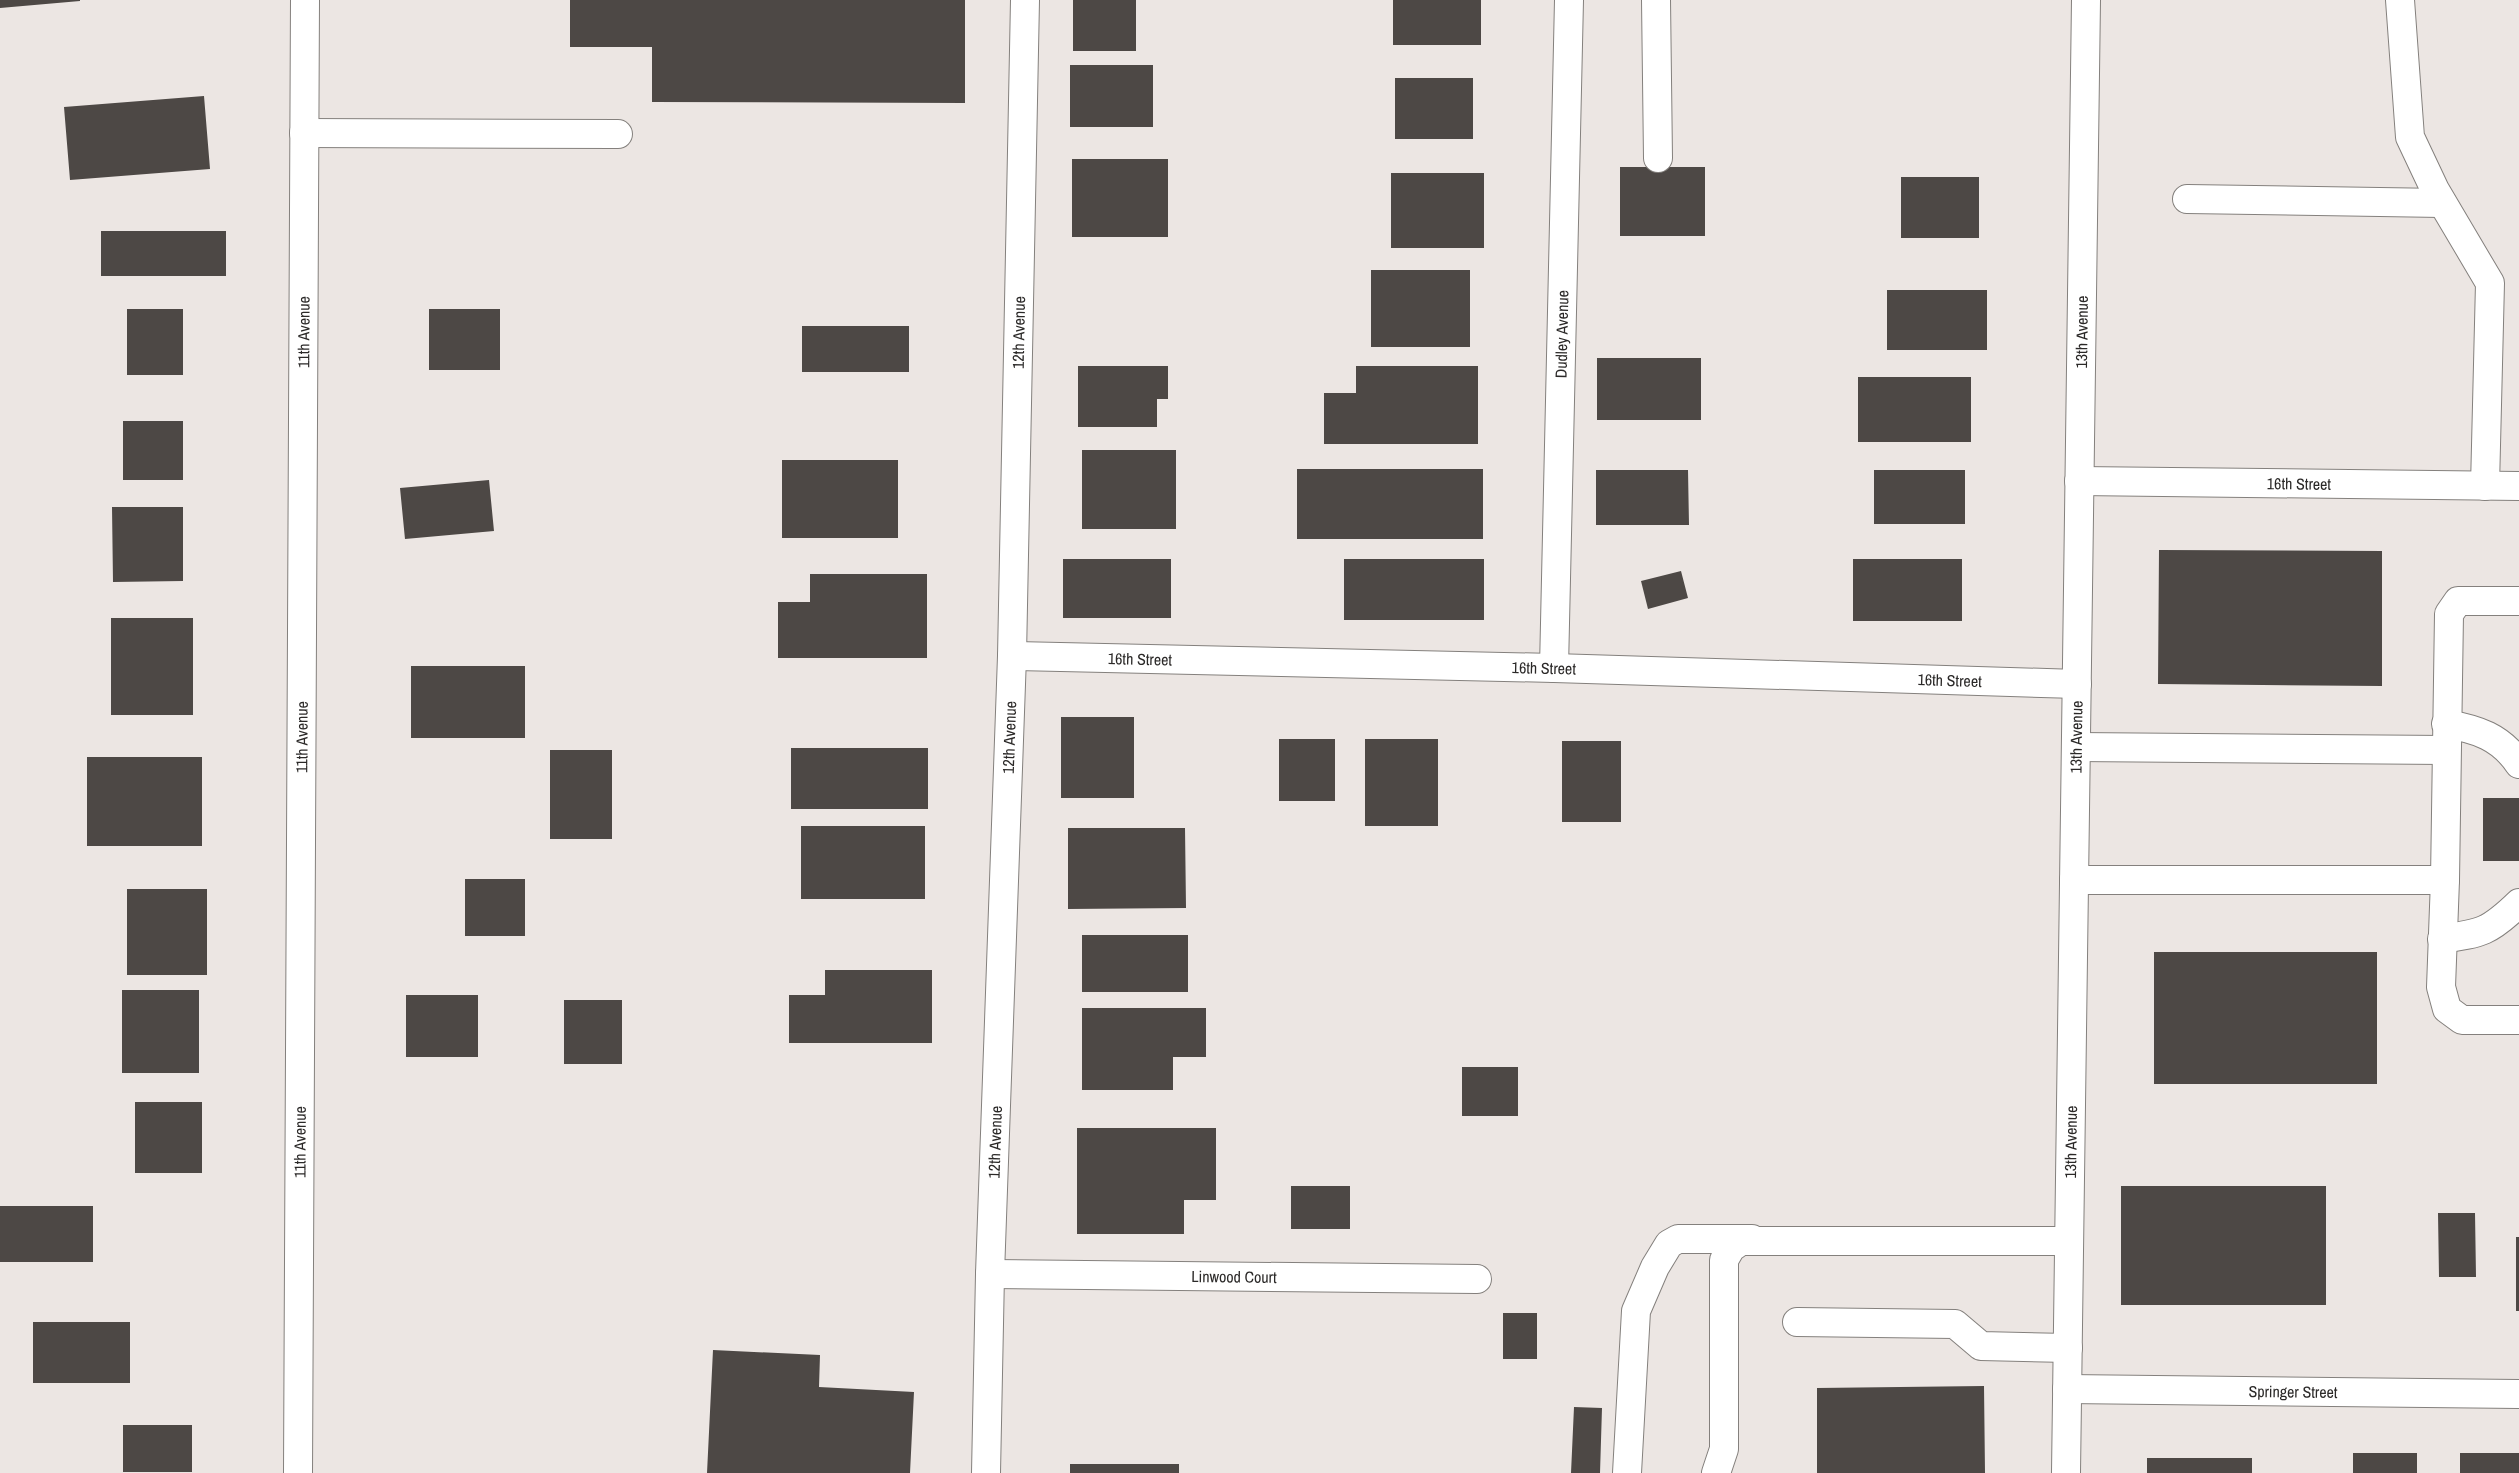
<svg xmlns="http://www.w3.org/2000/svg" width="2519" height="1473" font-family="'Archivo Narrow',sans-serif">
<rect width="100%" height="100%" fill="#ece6e3"/>
<!-- building -->
<path fill="#4d4845" d="M 0,0 L 80,0 L 80,1 L 0,8 Z
M 570,0 L 965,0 L 965,103 L 652,102 L 652,47 L 570,47 Z
M 1073,0 L 1136,0 L 1136,51 L 1073,51 Z
M 1393,0 L 1481,0 L 1481,45 L 1393,45 Z
M 1070,65 L 1153,65 L 1153,127 L 1070,127 Z
M 1395,78 L 1473,78 L 1473,139 L 1395,139 Z
M 204,96 L 210,169 L 70,180 L 64,107 Z
M 1072,159 L 1168,159 L 1168,237 L 1072,237 Z
M 1620,167 L 1705,167 L 1705,236 L 1620,236 Z
M 1391,173 L 1484,173 L 1484,248 L 1391,248 Z
M 1901,177 L 1979,177 L 1979,238 L 1901,238 Z
M 101,231 L 226,231 L 226,276 L 101,276 Z
M 1371,270 L 1470,270 L 1470,347 L 1371,347 Z
M 1887,290 L 1987,290 L 1987,350 L 1887,350 Z
M 127,309 L 183,309 L 183,375 L 127,375 Z
M 429,309 L 500,309 L 500,370 L 429,370 Z
M 802,326 L 909,326 L 909,372 L 802,372 Z
M 1597,358 L 1701,358 L 1701,420 L 1597,420 Z
M 1078,366 L 1168,366 L 1168,399 L 1157,399 L 1157,427 L 1078,427 Z
M 1356,366 L 1478,366 L 1478,444 L 1324,444 L 1324,393 L 1356,393 Z
M 1858,377 L 1971,377 L 1971,442 L 1858,442 Z
M 123,421 L 183,421 L 183,480 L 123,480 Z
M 1082,450 L 1176,450 L 1176,529 L 1082,529 Z
M 782,460 L 898,460 L 898,538 L 782,538 Z
M 1297,469 L 1483,469 L 1483,539 L 1297,539 Z
M 1596,470 L 1688,470 L 1689,525 L 1596,525 Z
M 1874,470 L 1965,470 L 1965,524 L 1874,524 Z
M 489,480 L 494,531 L 405,539 L 400,488 Z
M 112,507 L 183,507 L 183,581 L 113,582 Z
M 2159,550 L 2382,551 L 2382,686 L 2158,684 Z
M 1063,559 L 1171,559 L 1171,618 L 1063,618 Z
M 1344,559 L 1484,559 L 1484,620 L 1344,620 Z
M 1853,559 L 1962,559 L 1962,621 L 1853,621 Z
M 1681,571 L 1688,598 L 1648,609 L 1641,581 Z
M 810,574 L 927,574 L 927,658 L 778,658 L 778,602 L 810,602 Z
M 111,618 L 193,618 L 193,715 L 111,715 Z
M 411,666 L 525,666 L 525,738 L 411,738 Z
M 1061,717 L 1134,717 L 1134,798 L 1061,798 Z
M 1279,739 L 1335,739 L 1335,801 L 1279,801 Z
M 1365,739 L 1438,739 L 1438,826 L 1365,826 Z
M 1562,741 L 1621,741 L 1621,822 L 1562,822 Z
M 791,748 L 928,748 L 928,809 L 791,809 Z
M 550,750 L 612,750 L 612,839 L 550,839 Z
M 87,757 L 202,757 L 202,846 L 87,846 Z
M 2483,798 L 2519,798 L 2519,861 L 2483,861 Z
M 801,826 L 925,826 L 925,899 L 801,899 Z
M 1068,828 L 1185,828 L 1186,908 L 1068,909 Z
M 465,879 L 525,879 L 525,936 L 465,936 Z
M 127,889 L 207,889 L 207,975 L 127,975 Z
M 1082,935 L 1188,935 L 1188,992 L 1082,992 Z
M 2154,952 L 2377,952 L 2377,1084 L 2154,1084 Z
M 825,970 L 932,970 L 932,1043 L 789,1043 L 789,995 L 825,995 Z
M 122,990 L 199,990 L 199,1073 L 122,1073 Z
M 406,995 L 478,995 L 478,1057 L 406,1057 Z
M 564,1000 L 622,1000 L 622,1064 L 564,1064 Z
M 1082,1008 L 1206,1008 L 1206,1057 L 1173,1057 L 1173,1090 L 1082,1090 Z
M 1462,1067 L 1518,1067 L 1518,1116 L 1462,1116 Z
M 135,1102 L 202,1102 L 202,1173 L 135,1173 Z
M 1077,1128 L 1216,1128 L 1216,1200 L 1184,1200 L 1184,1234 L 1077,1234 Z
M 1291,1186 L 1350,1186 L 1350,1229 L 1291,1229 Z
M 2121,1186 L 2326,1186 L 2326,1305 L 2121,1305 Z
M 0,1206 L 93,1206 L 93,1262 L 0,1262 Z
M 2438,1213 L 2475,1213 L 2476,1277 L 2439,1277 Z
M 2516,1237 L 2519,1237 L 2519,1311 L 2516,1311 Z
M 1503,1313 L 1537,1313 L 1537,1359 L 1503,1359 Z
M 33,1322 L 130,1322 L 130,1383 L 33,1383 Z
M 713,1350 L 820,1355 L 819,1387 L 914,1392 L 910,1473 L 707,1473 Z
M 1984,1386 L 1985,1473 L 1817,1473 L 1817,1388 Z
M 1574,1407 L 1602,1408 L 1600,1473 L 1571,1473 Z
M 123,1425 L 192,1425 L 192,1472 L 123,1472 Z
M 2353,1453 L 2417,1453 L 2417,1473 L 2353,1473 Z
M 2460,1453 L 2519,1453 L 2519,1473 L 2460,1473 Z
M 2147,1458 L 2252,1458 L 2252,1473 L 2147,1473 Z
M 1070,1464 L 1179,1464 L 1179,1473 L 1070,1473 Z"/>
<g fill="none" stroke-linecap="round" stroke-linejoin="round">
<!-- minor casing -->
<g stroke="#84807d" stroke-width="30">
<g id="minor">
<path d="M 1656,0 L 1658,158"/>
<path d="M 2400,0 L 2410,137 L 2435,190 L 2490,283 L 2485,486"/>
<path d="M 304,133 L 618,134"/>
<path d="M 2187,199 L 2442,203"/>
<path id="s1" d="M 2079,481 L 2519,486"/>
<path id="s2" d="M 1012,656 L 1554,668 L 2077,684"/>
<path id="s3" d="M 1554,668 L 1569,0"/>
<path d="M 2446,724 C 2477,729 2501,737 2519,764"/>
<path d="M 2076,747 L 2446,750"/>
<path d="M 2074,880 L 2445,880 L 2441,987 L 2447,1009 L 2462,1020 L 2519,1020"/>
<path d="M 2445,880 L 2449,614 L 2458,601 L 2519,601"/>
<path d="M 2442,939 C 2482,933 2489,932 2519,903"/>
<path id="s4" d="M 990,1274 L 1477,1279"/>
<path d="M 1797,1322 L 1955,1324 L 1981,1346 L 2068,1348"/>
<path id="s5" d="M 2067,1389 L 2519,1394"/>
<path id="s6" d="M 298,1473 L 305,0"/>
<path id="s7" d="M 986,1473 L 990,1274 L 1012,656 L 1025,0"/>
<path d="M 1627,1473 L 1636,1311 L 1655,1267 L 1669,1244 L 1678,1239 L 1752,1239"/>
<path d="M 1716,1473 L 1724,1449 L 1724,1260 L 1731,1248 L 1741,1241 L 2069,1241"/>
<path id="s8" d="M 2066,1473 L 2086,0"/>
</g>
</g>
<!-- minor -->
<use href="#minor" stroke="#fff" stroke-width="28"/>
</g>
<g text-anchor="middle" stroke-width="5" stroke-linejoin="round" paint-order="stroke">
<!-- street labels -->
<g font-size="16" fill="#2b2928" stroke="#ece6e3">
<text dy="6" stroke="none"><textPath href="#s6" startOffset="1141">11th Avenue</textPath></text>
<text dy="6" stroke="none"><textPath href="#s7" startOffset="1141">12th Avenue</textPath></text>
<text dy="6" stroke="none"><textPath href="#s8" startOffset="1141">13th Avenue</textPath></text>
<text dy="6" stroke="none"><textPath href="#s3" startOffset="334">Dudley Avenue</textPath></text>
<text dy="6" stroke="none"><textPath href="#s1" startOffset="220">16th Street</textPath></text>
<text dy="6" stroke="none"><textPath href="#s2" startOffset="128">16th Street</textPath></text>
<text dy="6" stroke="none"><textPath href="#s2" startOffset="532">16th Street</textPath></text>
<text dy="6" stroke="none"><textPath href="#s2" startOffset="938">16th Street</textPath></text>
<text dy="6" stroke="none"><textPath href="#s8" startOffset="736">13th Avenue</textPath></text>
<text dy="6" stroke="none"><textPath href="#s6" startOffset="736">11th Avenue</textPath></text>
<text dy="6" stroke="none"><textPath href="#s7" startOffset="736">12th Avenue</textPath></text>
<text dy="6" stroke="none"><textPath href="#s6" startOffset="331">11th Avenue</textPath></text>
<text dy="6" stroke="none"><textPath href="#s7" startOffset="331">12th Avenue</textPath></text>
<text dy="6" stroke="none"><textPath href="#s8" startOffset="331">13th Avenue</textPath></text>
<text dy="6" stroke="none"><textPath href="#s4" startOffset="244">Linwood Court</textPath></text>
<text dy="6" stroke="none"><textPath href="#s5" startOffset="226">Springer Street</textPath></text>
</g>
</g>
</svg>
